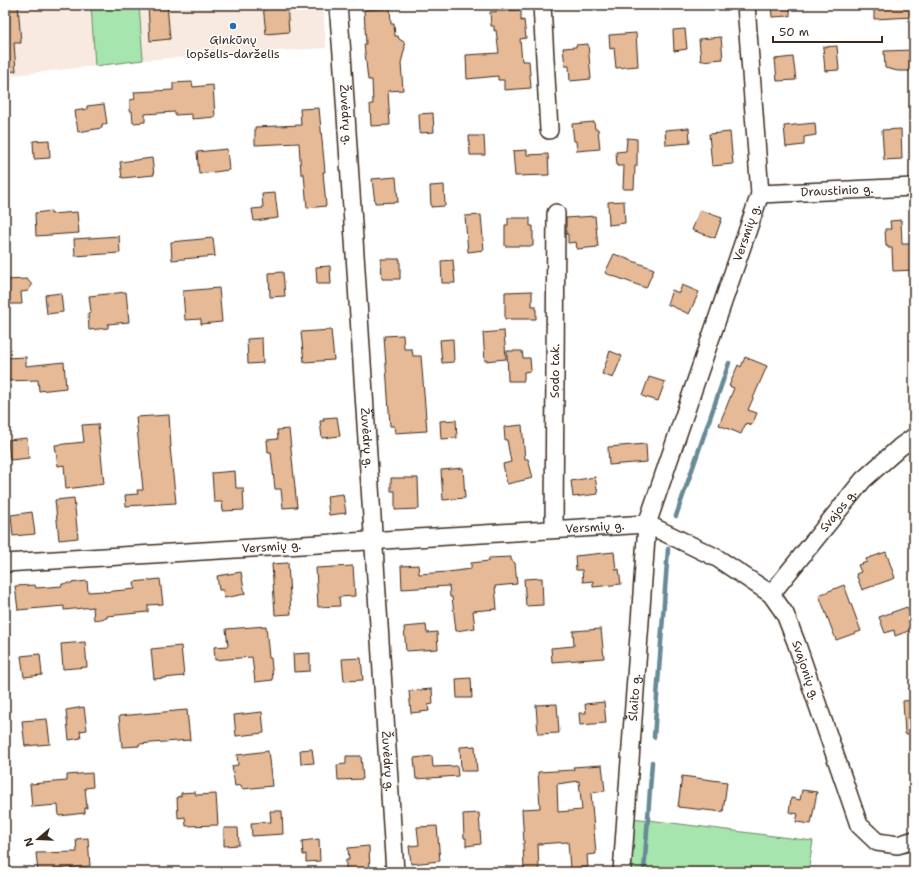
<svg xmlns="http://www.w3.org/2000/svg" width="919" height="877" font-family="'Shantell Sans',sans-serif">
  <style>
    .built { fill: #f8eae0 }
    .green { fill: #a6e5ad; stroke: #708866 }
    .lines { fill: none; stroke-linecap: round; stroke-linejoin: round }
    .stream { stroke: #678996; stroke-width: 4.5 }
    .building { fill: #e6ba96; stroke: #3b2a1e; fill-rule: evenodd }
    .minor-casing { stroke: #3b2a1e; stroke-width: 20 }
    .minor { stroke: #fff; stroke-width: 17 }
    .poi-dot { fill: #1f6fb2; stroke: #fff; stroke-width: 1.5 }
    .labels { text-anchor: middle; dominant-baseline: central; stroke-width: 3; stroke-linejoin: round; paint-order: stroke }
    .poi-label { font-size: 12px; fill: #3b2a1e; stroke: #fff }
    .street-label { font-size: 12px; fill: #3b2a1e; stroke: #fff }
  </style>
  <rect width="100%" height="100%" fill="#fff"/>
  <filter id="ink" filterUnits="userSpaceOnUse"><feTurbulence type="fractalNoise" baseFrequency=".025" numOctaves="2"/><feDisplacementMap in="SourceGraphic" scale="8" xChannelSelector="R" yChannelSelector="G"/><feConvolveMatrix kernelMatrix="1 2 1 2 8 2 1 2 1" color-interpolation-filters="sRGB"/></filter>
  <g filter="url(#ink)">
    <path class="built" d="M5,5H91L95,66L5,76Z
      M139,5H323L326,48L143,60Z"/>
    <path class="green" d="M91,5H139L143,60L95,66Z
      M633,818L813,841L808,872H629Z"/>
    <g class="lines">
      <path class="stream" d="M676,516L729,363
        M654,737L668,549
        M644,872L652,762"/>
    </g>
    <path class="building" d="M5,5H18L21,43H14L16,71L5,72Z
      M148,5H167L170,39L150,41Z
      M263,5H287L289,32L266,34Z
      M771,5H790V16L772,17Z
      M874,5H913V17L874,19Z
      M390,8L391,24H394L395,36H398L399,39L404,42L405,47L401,63L403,90L388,91L390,125L371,126L370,104H373L372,80H368L364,44H366L364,10Z
      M521,10V21L524,20L526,38L520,39L522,61H529L531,88L504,90V80H498V76L467,79L466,55L499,53L496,30L494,31V26H491L490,12Z
      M685,29L687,49L674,51L673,30Z
      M636,33L638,66L616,68L614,48L610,49L609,35Z
      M721,37L723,59L701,61L699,39Z
      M588,44L591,79L570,81L569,66H565L563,48L576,47V45Z
      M837,46L839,70L825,71L823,47Z
      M914,50V71H898L885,68L884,51Z
      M793,57L796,80L777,81L775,59Z
      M192,82L193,87L213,85L215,117L192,119V114L175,115V112L145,114V122L133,123L132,111H130V100L135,99L134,92L173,90V83Z
      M104,104L107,124H102V128L78,132L75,111L87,109V106Z
      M319,108L325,172H323L326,206L307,208L304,174H301L299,143L255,145V127L301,125L300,109Z
      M433,113L434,132L420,133L419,114Z
      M594,122L595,129H598L600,149L577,151L576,141H574L572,124Z
      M815,123L816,135L804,137V145L786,147L784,126Z
      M689,128L690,143L666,145L665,130Z
      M901,129L902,159L884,160L882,130Z
      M730,132L733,164L712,166L709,134Z
      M469,136H484L485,155H470Z
      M627,138L637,139V166H635L634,189H623L624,166H617L616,152L626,151Z
      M49,140L50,158L34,159L33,141Z
      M227,149L229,170L199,174L197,152Z
      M527,150V155L548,154L549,175L515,176L513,151Z
      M152,158L154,175L122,178L120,162Z
      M396,177L398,202L375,203L372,179Z
      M444,185L445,206L431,207L430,186Z
      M275,193L278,218L254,221L252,209L263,208L262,194Z
      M624,201L625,223L609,225L608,202Z
      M700,210L722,218L715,238L692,230Z
      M51,211V214L77,212L79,233L36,236L35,213Z
      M481,215L484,250L468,252L465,216Z
      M595,216L598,247L577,249L576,242L568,243V234H566V218Z
      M508,218H530V226H533V246H505V225H508Z
      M901,220L902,244H913L914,270L893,271L892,248H888V246H886L885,229H891L890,221Z
      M119,236L120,253L75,256L74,239Z
      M213,238L215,256L172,260L171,242Z
      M614,254L654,269L646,288L605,273Z
      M381,259H400V279H382Z
      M453,260L455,283H442L441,261Z
      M330,266L331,284H317L316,267Z
      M283,272L285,296L270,297L269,273Z
      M27,279L32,285L28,291L21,292L22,304H5V280Z
      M682,285L699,292L689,314L667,304L672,290L679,293Z
      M219,288L222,322L201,324V319L185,320L183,291Z
      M532,291V306H536V319H505V292Z
      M126,292L129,322L108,324V328L89,330L88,313L91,312L89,296Z
      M61,293L63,312L47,314L45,295Z
      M331,330L334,360L304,362L301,332Z
      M504,331L506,359L485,361L483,333Z
      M403,335L404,349H412L413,356H421L427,431L395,433L394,426H390L384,336Z
      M262,338L263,363L248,364L247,339Z
      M453,339L454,362L442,363L440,340Z
      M507,351H522L523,358H530L531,371L524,372V381H508Z
      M610,351L622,356L613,378L602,374Z
      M26,357V366L64,362L66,388L39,391L38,380L5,381V358Z
      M745,357L767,366L748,410L757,413L752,425L746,423L741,434L719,425L734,388L729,386L738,365L741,367Z
      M649,377L665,382L658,401L642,396Z
      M169,415L171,447H170L176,503L126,506L125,495L138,494L137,490H143L136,417Z
      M337,417L340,436L322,438L320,421H324L323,418Z
      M456,420L457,438L441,439L440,421Z
      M98,424L104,484L66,489L64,465L58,466L55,445L84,442L82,425Z
      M522,425L525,459H528L533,478L507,484L503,464L511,462L507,440H505L504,427Z
      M289,429L297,507L283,508L281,489H275L271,452H268L267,440L278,439L277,430Z
      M27,438L29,458L10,460L8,440Z
      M646,444L647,462L609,465L608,447Z
      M463,468L465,498L443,500L441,470Z
      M235,471L236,488H243L244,510L223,511L222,502H214L212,473Z
      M595,477L598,494L573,497L571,481Z
      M391,478H418L419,509L395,510V491H391Z
      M343,494L346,513L329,515L327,496Z
      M74,498L78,538L59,540L55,500Z
      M32,512L35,534L13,536L11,515Z
      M614,552L616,570L619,569L621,584L593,587V581L583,582L582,570H576L575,556Z
      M886,552L895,578L862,590L856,574L861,572L858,565L867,562L866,559Z
      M511,557V560L515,563L517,584L495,586L497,609L473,611L475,628L456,631L452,597H450L449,586L402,589L401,566L418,565L419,574L448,572L471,569V563L489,561V558Z
      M288,563L291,614L275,615L272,564Z
      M353,566L355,596L339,597L340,606L318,607L316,568Z
      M241,572L245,594L224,598L223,590H219L217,576Z
      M542,578L543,605L526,606L524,579Z
      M160,579L163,604L148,605V612L107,616V618L94,620L93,607L64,610V606L18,610L15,586L35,585L36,588L62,586V584L87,581L88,592L104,591V592L135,589L134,582Z
      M844,585L861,631L836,640L819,595Z
      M907,607L913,623L909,625L911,630L895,636L894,630L885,633L879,617Z
      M426,625L427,633L437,632L438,649L406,651L404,627Z
      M266,626L269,658H271L273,680L255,682L252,657L215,660L214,647L228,646L226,629Z
      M601,629L604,658L552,662L551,648L574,646L573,631Z
      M85,642L87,667L63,669L61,644Z
      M181,646L184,676L154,679L151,649Z
      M310,653V671L294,672L293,654Z
      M40,654L42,675L24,677L21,656Z
      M361,658L363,680L344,681L342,659Z
      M471,678L472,698H457L456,679Z
      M432,689L433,704L428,705L429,711L411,713L409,691Z
      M914,700V734H905L903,701Z
      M604,702L606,723L580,725L579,713H586L585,704Z
      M557,704L559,733L538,734L536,705Z
      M84,707L87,730L80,731L81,738L69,740L66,710Z
      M187,710L190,740L139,744V746L122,747L119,716Z
      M262,712L264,733L236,736L234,715Z
      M47,719L50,744L25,746L22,721Z
      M475,746L477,771H461L460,747Z
      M312,749L314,763L301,764L300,750Z
      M268,751L272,786L242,789L241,785L235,786L232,766L238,765L237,755Z
      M346,756H361L363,779L338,780L337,765L346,764Z
      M432,756L433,767L457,766L458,776L416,779L414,758Z
      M602,765L605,791L591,793L596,854L587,855L588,867L570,869L568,842L538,844L539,872H524L523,843H524L522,809L540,808L538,772L574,770L573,767ZM579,781L582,810L558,812L557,784Z
      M92,773L93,787L85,788L87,808H85V813L59,816L58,805L32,807L30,784L67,781V775Z
      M682,776L727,782L723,812L678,807Z
      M802,790L817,792L811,824L796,822L798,814L789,812L791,798L800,800Z
      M195,792L196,795L216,794L218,825L186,826L185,817L178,818L177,797L181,796V793Z
      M270,811H282L283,834L252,836L251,823L271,822Z
      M479,813L481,844L466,846V838H464L463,814Z
      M437,826L440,861L411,864L409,846L419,845L417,827Z
      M224,828H238L239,845L224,846Z
      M88,838L90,866L55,869L56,872H38L36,853L77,852L76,839Z
      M319,839L320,861L306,862V854L303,855L302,841Z
      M369,846L370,872H346V860H349L348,848Z"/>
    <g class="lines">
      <defs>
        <g id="minor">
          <path id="s1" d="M338,5L342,54L395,872"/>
          <path d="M542,5L549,130"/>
          <path id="s2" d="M760,194L914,187"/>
          <path id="s3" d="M554,529L556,213"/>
          <path id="s4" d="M5,563L647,524L760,194L746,5"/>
          <path id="s5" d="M771,594L863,480L900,447L914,437"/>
          <path id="s6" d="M622,872L647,524L717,558L771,594L785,614L796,642L859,825L877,842L898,845L914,840"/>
        </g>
      </defs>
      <use href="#minor" class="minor-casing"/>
      <use href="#minor" class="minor"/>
    </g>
  </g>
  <circle class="poi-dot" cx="233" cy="26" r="4"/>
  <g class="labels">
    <g class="poi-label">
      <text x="233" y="40">Ginkūnų<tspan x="233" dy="14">lopšelis-darželis</tspan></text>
    </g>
    <g class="street-label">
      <text stroke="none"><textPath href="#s1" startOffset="110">Žuvėdrų g.</textPath></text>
      <text stroke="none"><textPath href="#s2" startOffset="77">Draustinio g.</textPath></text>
      <text stroke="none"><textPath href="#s4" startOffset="951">Versmių g.</textPath></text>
      <text stroke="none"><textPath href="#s3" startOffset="158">Sodo tak.</textPath></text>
      <text stroke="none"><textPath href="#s1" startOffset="434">Žuvėdrų g.</textPath></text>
      <text stroke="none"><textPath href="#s5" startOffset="107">Svajos g.</textPath></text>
      <text stroke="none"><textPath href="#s4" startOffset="591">Versmių g.</textPath></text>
      <text stroke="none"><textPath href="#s4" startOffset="267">Versmių g.</textPath></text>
      <text stroke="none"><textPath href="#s6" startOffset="576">Svajonių g.</textPath></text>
      <text stroke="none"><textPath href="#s6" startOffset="175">Šlaito g.</textPath></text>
      <text stroke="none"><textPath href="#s1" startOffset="758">Žuvėdrų g.</textPath></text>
    </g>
  </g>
  <rect width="919" height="877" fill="none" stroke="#fff" stroke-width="20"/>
  <rect x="10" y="10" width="899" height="857" fill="none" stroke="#3b2a1e" stroke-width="1.5" filter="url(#ink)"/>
  <g transform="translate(38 839) rotate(251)" stroke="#ffffff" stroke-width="3" paint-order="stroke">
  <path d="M0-3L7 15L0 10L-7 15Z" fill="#3b2a1e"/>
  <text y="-6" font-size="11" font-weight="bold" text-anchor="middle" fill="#3b2a1e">N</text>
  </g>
  <path d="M773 36v6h109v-6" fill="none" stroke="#3b2a1e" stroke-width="2"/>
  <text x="779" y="36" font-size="12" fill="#3b2a1e" stroke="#ffffff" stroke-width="3" paint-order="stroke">50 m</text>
</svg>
